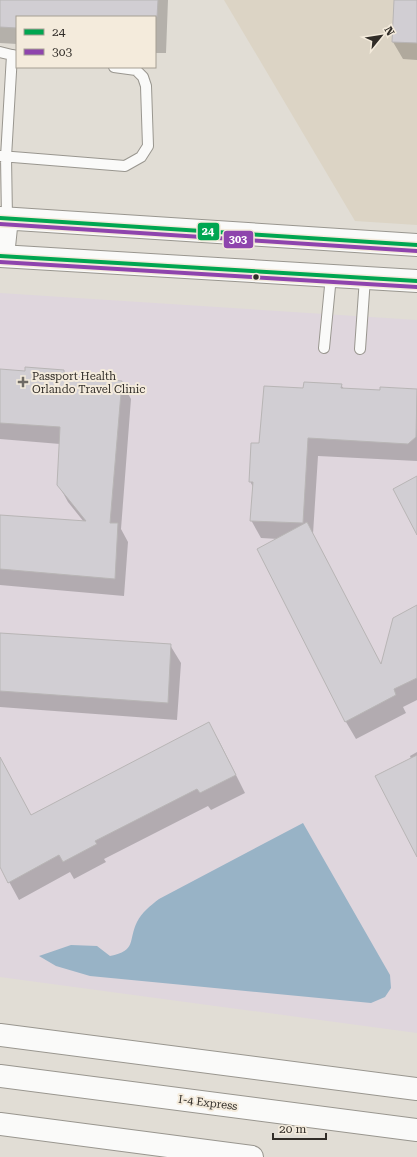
<svg xmlns="http://www.w3.org/2000/svg" width="417" height="1157" font-family="'Roboto Serif',serif">
  <style>
    .commercial { fill: #dfd6dd }
    .built { fill: #dcd4c5 }
    .water { fill: #98b3c6 }
    .shadow { fill: #0003 }
    .building { fill: #d1ced3; stroke: #b8b5b5 }
    .lines { fill: none; stroke-linecap: round; stroke-linejoin: round }
    .service-casing { stroke: #99968f; stroke-width: 12 }
    .tertiary-casing { stroke: #99968f; stroke-width: 24 }
    .motorway-casing { stroke: #99968f; stroke-width: 24 }
    .service { stroke: #fafaf9; stroke-width: 10 }
    .tertiary { stroke: #fafaf9; stroke-width: 22 }
    .motorway { stroke: #fafaf9; stroke-width: 22 }
    .bus-1-casing { stroke: #f4ebdc; stroke-width: 7 }
    .bus-2-casing { stroke: #f4ebdc; stroke-width: 7 }
    .bus-1 { stroke: #00a651; stroke-width: 4 }
    .bus-2 { stroke: #8e44ad; stroke-width: 4 }
    .bus-dot { fill: #312d28; stroke: #f4ebdc; stroke-width: 1.5 }
    .poi-dot { fill: #6f6b65; stroke: #f4ebdc; stroke-width: 1.5 }
    .labels { text-anchor: middle; dominant-baseline: central; stroke-width: 4; stroke-linejoin: round; paint-order: stroke }
    .poi-label { font-size: 11px; fill: #312d28; stroke: #f4ebdc; text-anchor: start }
    .street-label { font-size: 11px; fill: #312d28; stroke: #f4ebdc }
    .line-badge { stroke: #f4ebdc; stroke-width: 1.5 }
    .badge-label { font-size: 11px; text-anchor: middle; font-weight: bold; fill: #fff }
  </style>
  <rect width="100%" height="100%" fill="#e1ddd5"/>
  <path class="commercial" d="M0,293L417,320V1033L0,977Z"/>
  <path class="built" d="M224,0H417V225L355,221Z"/>
  <path class="water" d="M303,823L390,975L391,988L385,997L371,1003L90,976L56,966L39,956L71,945L97,946L110,956C137,951 128,940 137,922C142,912 150,906 159,899Z"/>
  <path class="shadow" d="M0,0H168L166,53H155V17H17V44L0,43Z
    M395,0H417V60L403,59L393,42Z
    M0,370L26,372L64,371L67,377L121,381L131,399L121,529L128,542L124,596L0,585V516L84,522L68,502L58,484L60,444L0,439Z
    M341,385L344,389L381,392V388L417,390V461L318,456L313,534L381,666L417,606V700L403,707L406,713L356,739L346,722L259,549L278,539L261,538L251,520L253,487L250,481L260,444L304,389Z
    M0,634L170,645L181,663L177,720L0,707Z
    M209,724L219,741L245,793L211,810L208,806L104,859L106,862L74,879L70,872L19,900L0,865V757L31,816Z
    M417,752V855L411,759L410,756Z"/>
  <path class="building" d="M0,0H158L157,17H17V28L0,27Z
    M394,0H417V43L392,42Z
    M25,367L64,370V376L122,381L110,523H118L115,579L0,569V515L86,521L57,485L60,427L0,423V369L25,371Z
    M304,382L342,384L341,388L380,390V387L417,389L416,437L408,444L308,438L303,523L250,521L253,482H249L251,443H259L264,386L303,388Z
    M417,476V535L393,489Z
    M307,522L381,664L393,618L417,605V678L394,689L396,695L345,722L257,549Z
    M0,633L171,644L168,703L0,691Z
    M209,722L236,775L200,793L197,789L95,841L97,844L63,862L59,855L8,883L0,867V757L31,815Z
    M417,755V857L375,776Z"/>
  <g class="lines">
    <defs>
      <path id="service" d="M0,52L12,55
        M0,156L125,166L141,157L148,146L146,86L143,77L136,70L114,67
        M7,218L6,157L12,55L17,56
        M324,348L331,276
        M360,349L365,278"/>
      <path id="tertiary" d="M0,218L417,245
        M0,256L417,281
        M3,256L7,218"/>
      <path id="motorway" d="M0,1035L417,1089
        M0,1076L417,1130
        M0,1124L252,1157"/>
    </defs>
    <use href="#service" class="service-casing"/>
    <use href="#tertiary" class="tertiary-casing"/>
    <use href="#motorway" class="motorway-casing"/>
    <use href="#service" class="service"/>
    <use href="#tertiary" class="tertiary"/>
    <use href="#motorway" class="motorway"/>
    <defs>
      <path id="bus-1" d="M0,218L417,245
        M0,256L417,281"/>
      <path id="bus-2" d="M0,224L417,251
        M0,262L417,287"/>
    </defs>
    <use href="#bus-1" class="bus-1-casing"/>
    <use href="#bus-2" class="bus-2-casing"/>
    <use href="#bus-1" class="bus-1"/>
    <use href="#bus-2" class="bus-2"/>
  </g>
  <circle class="bus-dot" cx="256" cy="277" r="3.5"/>
  <path class="poi-dot" d="M21 376h4v4h4v4h-4v4h-4v-4h-4v-4h4z"/>
  <g class="labels">
    <g class="poi-label">
      <text x="32" y="376">Passport Health<tspan x="32" dy="13">Orlando Travel Clinic</tspan></text>
    </g>
    <g class="street-label">
      <text transform="translate(208 1103) rotate(7)">I-4 Express</text>
    </g>
  </g>
  <g class="line-badge">
    <rect x="197" y="222" width="23" height="19" rx="4" fill="#00a651"/>
    <rect x="223" y="230" width="31" height="19" rx="4" fill="#8e44ad"/>
  </g>
  <g class="badge-label">
    <text x="208" y="235">24</text>
    <text x="238" y="243">303</text>
  </g>
  <rect x="16" y="16" width="140" height="52" fill="#f4ebdc" stroke="#a69f94"/>
  <rect x="24" y="29" width="20" height="6" fill="#00a651" stroke="#a69f94"/>
  <text x="52" y="36" font-size="12" fill="#312d28">24</text>
  <rect x="24" y="49" width="20" height="6" fill="#8e44ad" stroke="#a69f94"/>
  <text x="52" y="56" font-size="12" fill="#312d28">303</text>
  <g transform="translate(381 36) rotate(60)" stroke="#f4ebdc" stroke-width="3" paint-order="stroke">
  <path d="M0-3L7 15L0 10L-7 15Z" fill="#312d28"/>
  <text y="-6" font-size="11" font-weight="bold" text-anchor="middle" fill="#312d28">N</text>
  </g>
  <path d="M273 1133v6h53v-6" fill="none" stroke="#312d28" stroke-width="2"/>
  <text x="279" y="1133" font-size="12" fill="#312d28" stroke="#f4ebdc" stroke-width="3" paint-order="stroke">20 m</text>
</svg>
